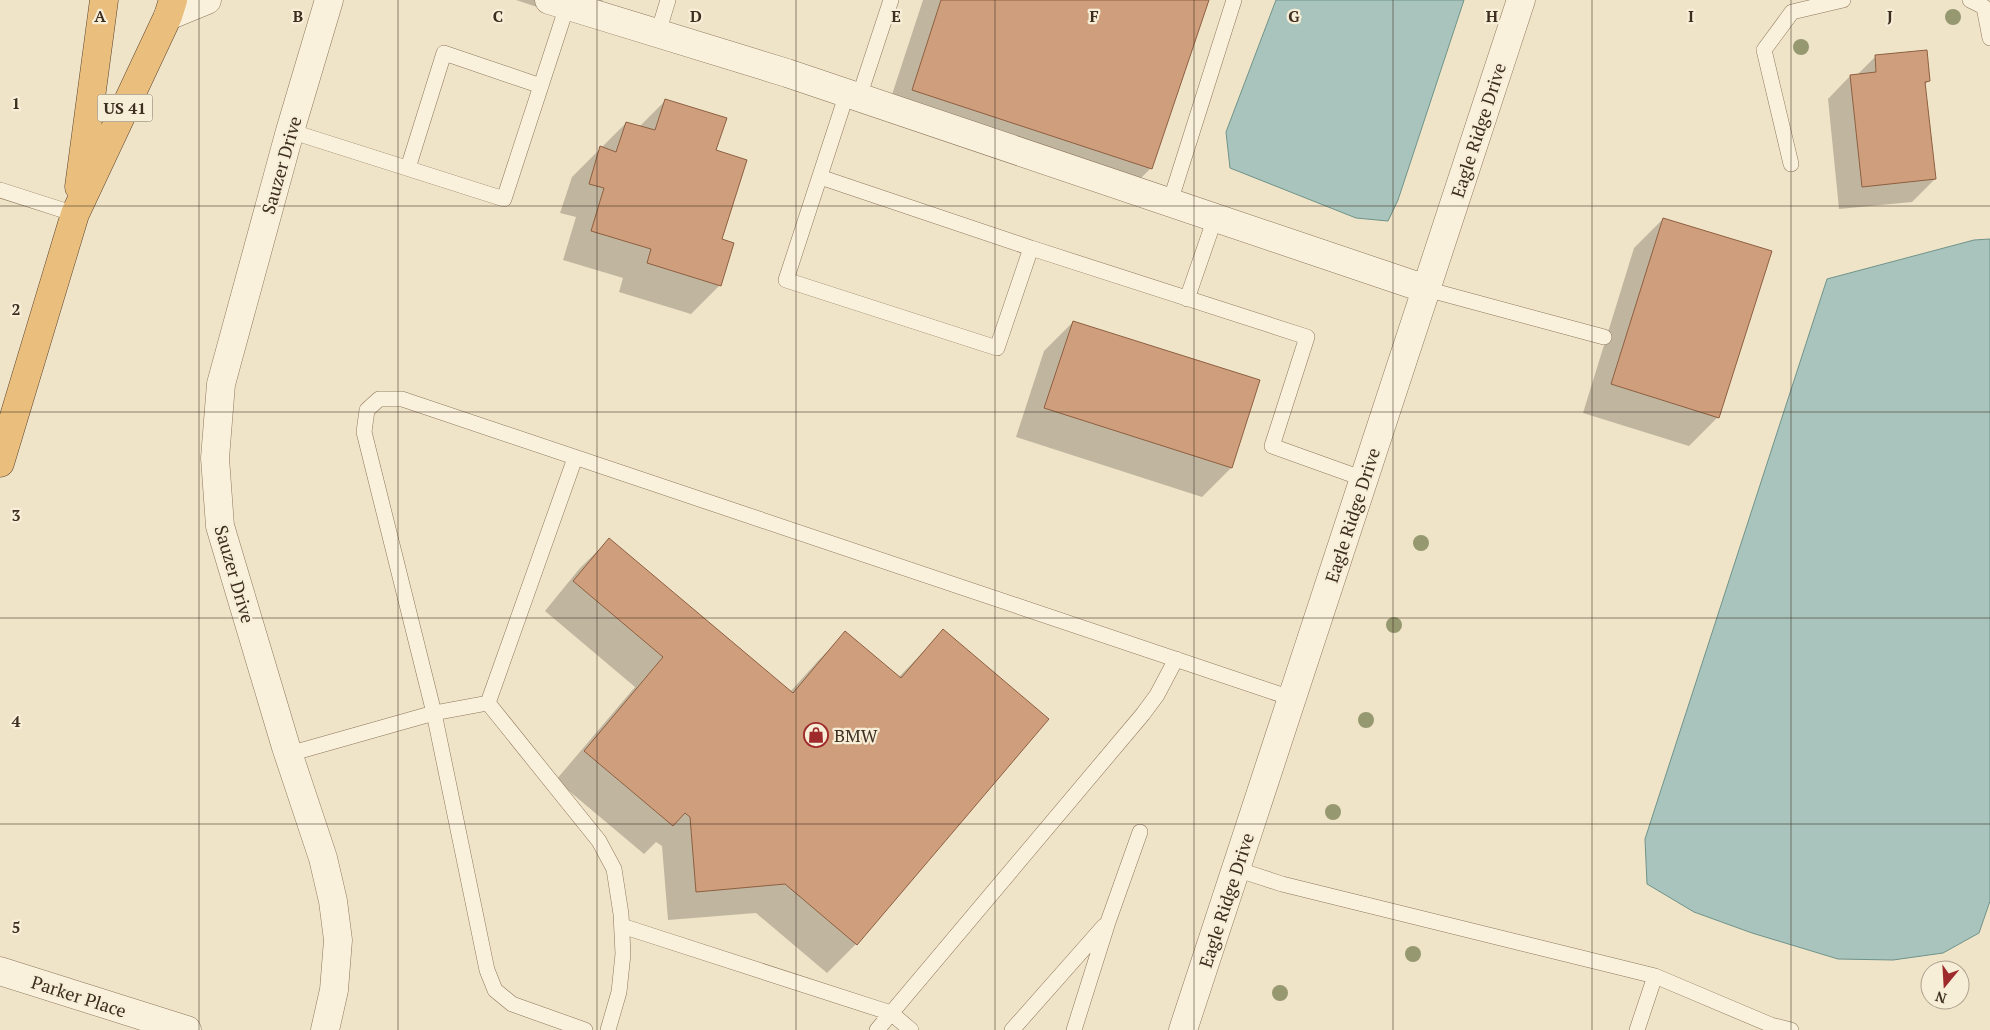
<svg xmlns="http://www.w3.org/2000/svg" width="1990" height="1030" font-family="'PT Serif',serif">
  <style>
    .water { fill: #a9c4bc; stroke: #6f938a }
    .shadow { fill: #0003 }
    .building { fill: #cf9f7d; stroke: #8d5f41 }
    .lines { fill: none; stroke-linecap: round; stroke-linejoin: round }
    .service-casing { stroke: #8d765c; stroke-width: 16 }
    .minor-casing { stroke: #8d765c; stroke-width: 29 }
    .trunk-casing { stroke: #5b4430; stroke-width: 29 }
    .service { stroke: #faf1dc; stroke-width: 15 }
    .minor { stroke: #faf1dc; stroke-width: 28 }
    .trunk { stroke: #eabe7c; stroke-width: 28 }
    .tree { fill: #96986f }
    .grid { fill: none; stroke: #3d2e20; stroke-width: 1; stroke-opacity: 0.55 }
    .labels { text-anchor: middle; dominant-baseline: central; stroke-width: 4.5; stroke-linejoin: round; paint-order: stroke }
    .shield { fill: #f7eed8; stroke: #756857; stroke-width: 1 }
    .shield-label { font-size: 16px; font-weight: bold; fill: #3d2e20 }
    .street-label { font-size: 18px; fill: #3d2e20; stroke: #f7eed8 }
    .poi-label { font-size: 18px; fill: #3d2e20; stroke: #f7eed8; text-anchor: start }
    .grid-label { font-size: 16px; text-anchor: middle; font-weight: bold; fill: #3d2e20; stroke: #f7eed8; stroke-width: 4.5; stroke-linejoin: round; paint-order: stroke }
  </style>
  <rect width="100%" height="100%" fill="#f0e4c8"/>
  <path class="water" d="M1276,0H1464L1398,200L1388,221L1356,218L1230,168L1226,132Z
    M1990,239V901L1979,933L1943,953L1893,960L1838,959L1752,933L1694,912L1647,884L1645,839L1827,279L1974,240Z"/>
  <path class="shadow" d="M516,0H603L582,22Z
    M923,0H1207L1151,168L1122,197L884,119Z
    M1875,57L1929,81L1924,85L1935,179L1912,202L1839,209L1828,99L1850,76H1856Z
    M665,101L715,151L721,240L720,285L691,314L619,292L623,278L563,260L576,217L560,213L572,177L626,123L639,127Z
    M1663,219L1718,417L1689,446L1583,413L1634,248Z
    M1073,322L1231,468L1202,497L1016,437L1044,351Z
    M609,540L790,692L817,662L845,633L898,678L943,631L856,944L827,973L756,913L668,920L662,846L656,842L644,854L556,780L635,687L545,611L580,568Z"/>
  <path class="building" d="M941,0H1209L1152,169L912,90Z
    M1927,50L1930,81L1925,82L1936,179L1862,187L1850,75L1876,72L1875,55Z
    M665,99L727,118L716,150L747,160L722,239L734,243L721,286L647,263L651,249L591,231L604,188L589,184L600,146L616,152L626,122L655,130Z
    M1663,218L1772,251L1719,418L1611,384Z
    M1073,321L1260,380L1232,468L1044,408Z
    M609,538L793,693L845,631L901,678L943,629L1049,719L857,945L785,884L696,892L690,817L685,813L673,826L584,751L663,657L573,581Z"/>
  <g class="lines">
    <defs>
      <path id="service" d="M1970,0L1984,7L1990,38
        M658,33L668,0
        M847,93L786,280L997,348L1031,248L1307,337L1272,446L1364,479
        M859,97L891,0
        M290,131L504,199L567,6
        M1791,164L1764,50L1792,12L1843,0
        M408,168L444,53L541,86
        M820,177L1031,248
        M0,190L75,214
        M1170,202L1234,0
        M1426,289L1604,337
        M1187,299L1215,218
        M575,458L488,703L599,841L614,869L621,914L623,954L619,992L608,1030
        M488,703L434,713L487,970L495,990L512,1004L585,1030
        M289,754L434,713L364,432L367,410L379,399H402L1291,698
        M1236,869L1282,884L1655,976L1637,1030
        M622,926L891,1013L911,1030
        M1655,976L1771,1025L1791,1030
        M877,1030L1143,714L1157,695L1176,659
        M1012,1030L1104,926
        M1074,1030L1108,922L1140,832"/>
      <path id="minor" d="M549,0L787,73L1426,289
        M168,16L207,0
        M0,971L187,1030
        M325,1030L334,990L338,940L333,901L323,858L286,747L220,526L215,458L221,384L290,131L329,0
        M1183,1030L1521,0"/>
      <path id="trunk" d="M79,187L104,0
        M0,463L75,214L168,16L173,0"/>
    </defs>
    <use href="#service" class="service-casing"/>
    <use href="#minor" class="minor-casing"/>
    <use href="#trunk" class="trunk-casing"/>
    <use href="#service" class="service"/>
    <use href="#minor" class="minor"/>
    <use href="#trunk" class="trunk"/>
  </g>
  <g class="tree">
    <circle cx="1953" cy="17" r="8"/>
    <circle cx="1801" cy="47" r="8"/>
    <circle cx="1421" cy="543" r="8"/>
    <circle cx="1394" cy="625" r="8"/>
    <circle cx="1366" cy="720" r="8"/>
    <circle cx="1333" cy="812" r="8"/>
    <circle cx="1413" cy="954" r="8"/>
    <circle cx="1280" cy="993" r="8"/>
  </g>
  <path class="grid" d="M199,0V1030M398,0V1030M597,0V1030M796,0V1030M995,0V1030M1194,0V1030M1393,0V1030M1592,0V1030M1791,0V1030M0,206H1990M0,412H1990M0,618H1990M0,824H1990"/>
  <defs>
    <symbol id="shop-ring" viewBox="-11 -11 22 22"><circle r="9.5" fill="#f7eed8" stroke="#9e2a2b" stroke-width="1.5"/><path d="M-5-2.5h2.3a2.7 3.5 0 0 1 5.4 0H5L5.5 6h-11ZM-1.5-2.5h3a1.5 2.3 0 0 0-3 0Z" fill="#9e2a2b"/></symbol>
  </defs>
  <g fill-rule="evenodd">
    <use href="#shop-ring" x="802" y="721" width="28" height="28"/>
  </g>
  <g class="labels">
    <rect class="shield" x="97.5" y="94.5" width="55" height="27" rx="4"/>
    <g class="shield-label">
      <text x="125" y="108">US 41</text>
    </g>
    <g class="street-label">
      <text transform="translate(1478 130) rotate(-72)">Eagle Ridge Drive</text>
      <text transform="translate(281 165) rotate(-74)">Sauzer Drive</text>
      <text transform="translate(1352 515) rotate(-72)">Eagle Ridge Drive</text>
      <text transform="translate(235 574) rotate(74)">Sauzer Drive</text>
      <text transform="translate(1226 900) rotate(-72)">Eagle Ridge Drive</text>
      <text transform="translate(79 996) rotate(18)">Parker Place</text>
    </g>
    <g class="poi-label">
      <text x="834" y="735">BMW</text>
    </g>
  </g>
  <g class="grid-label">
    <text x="100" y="22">A</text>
    <text x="298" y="22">B</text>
    <text x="498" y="22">C</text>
    <text x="696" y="22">D</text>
    <text x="896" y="22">E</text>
    <text x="1094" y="22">F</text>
    <text x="1294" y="22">G</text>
    <text x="1492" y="22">H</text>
    <text x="1691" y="22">I</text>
    <text x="1890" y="22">J</text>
    <text x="16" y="109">1</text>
    <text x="16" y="315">2</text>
    <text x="16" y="521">3</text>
    <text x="16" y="727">4</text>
    <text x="16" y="933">5</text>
  </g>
  <g transform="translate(1945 985) rotate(198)"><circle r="24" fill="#f7eed8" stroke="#ada18e"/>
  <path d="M0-4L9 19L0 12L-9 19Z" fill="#9e2a2b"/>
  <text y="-8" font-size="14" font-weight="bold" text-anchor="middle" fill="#3d2e20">N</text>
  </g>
</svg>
